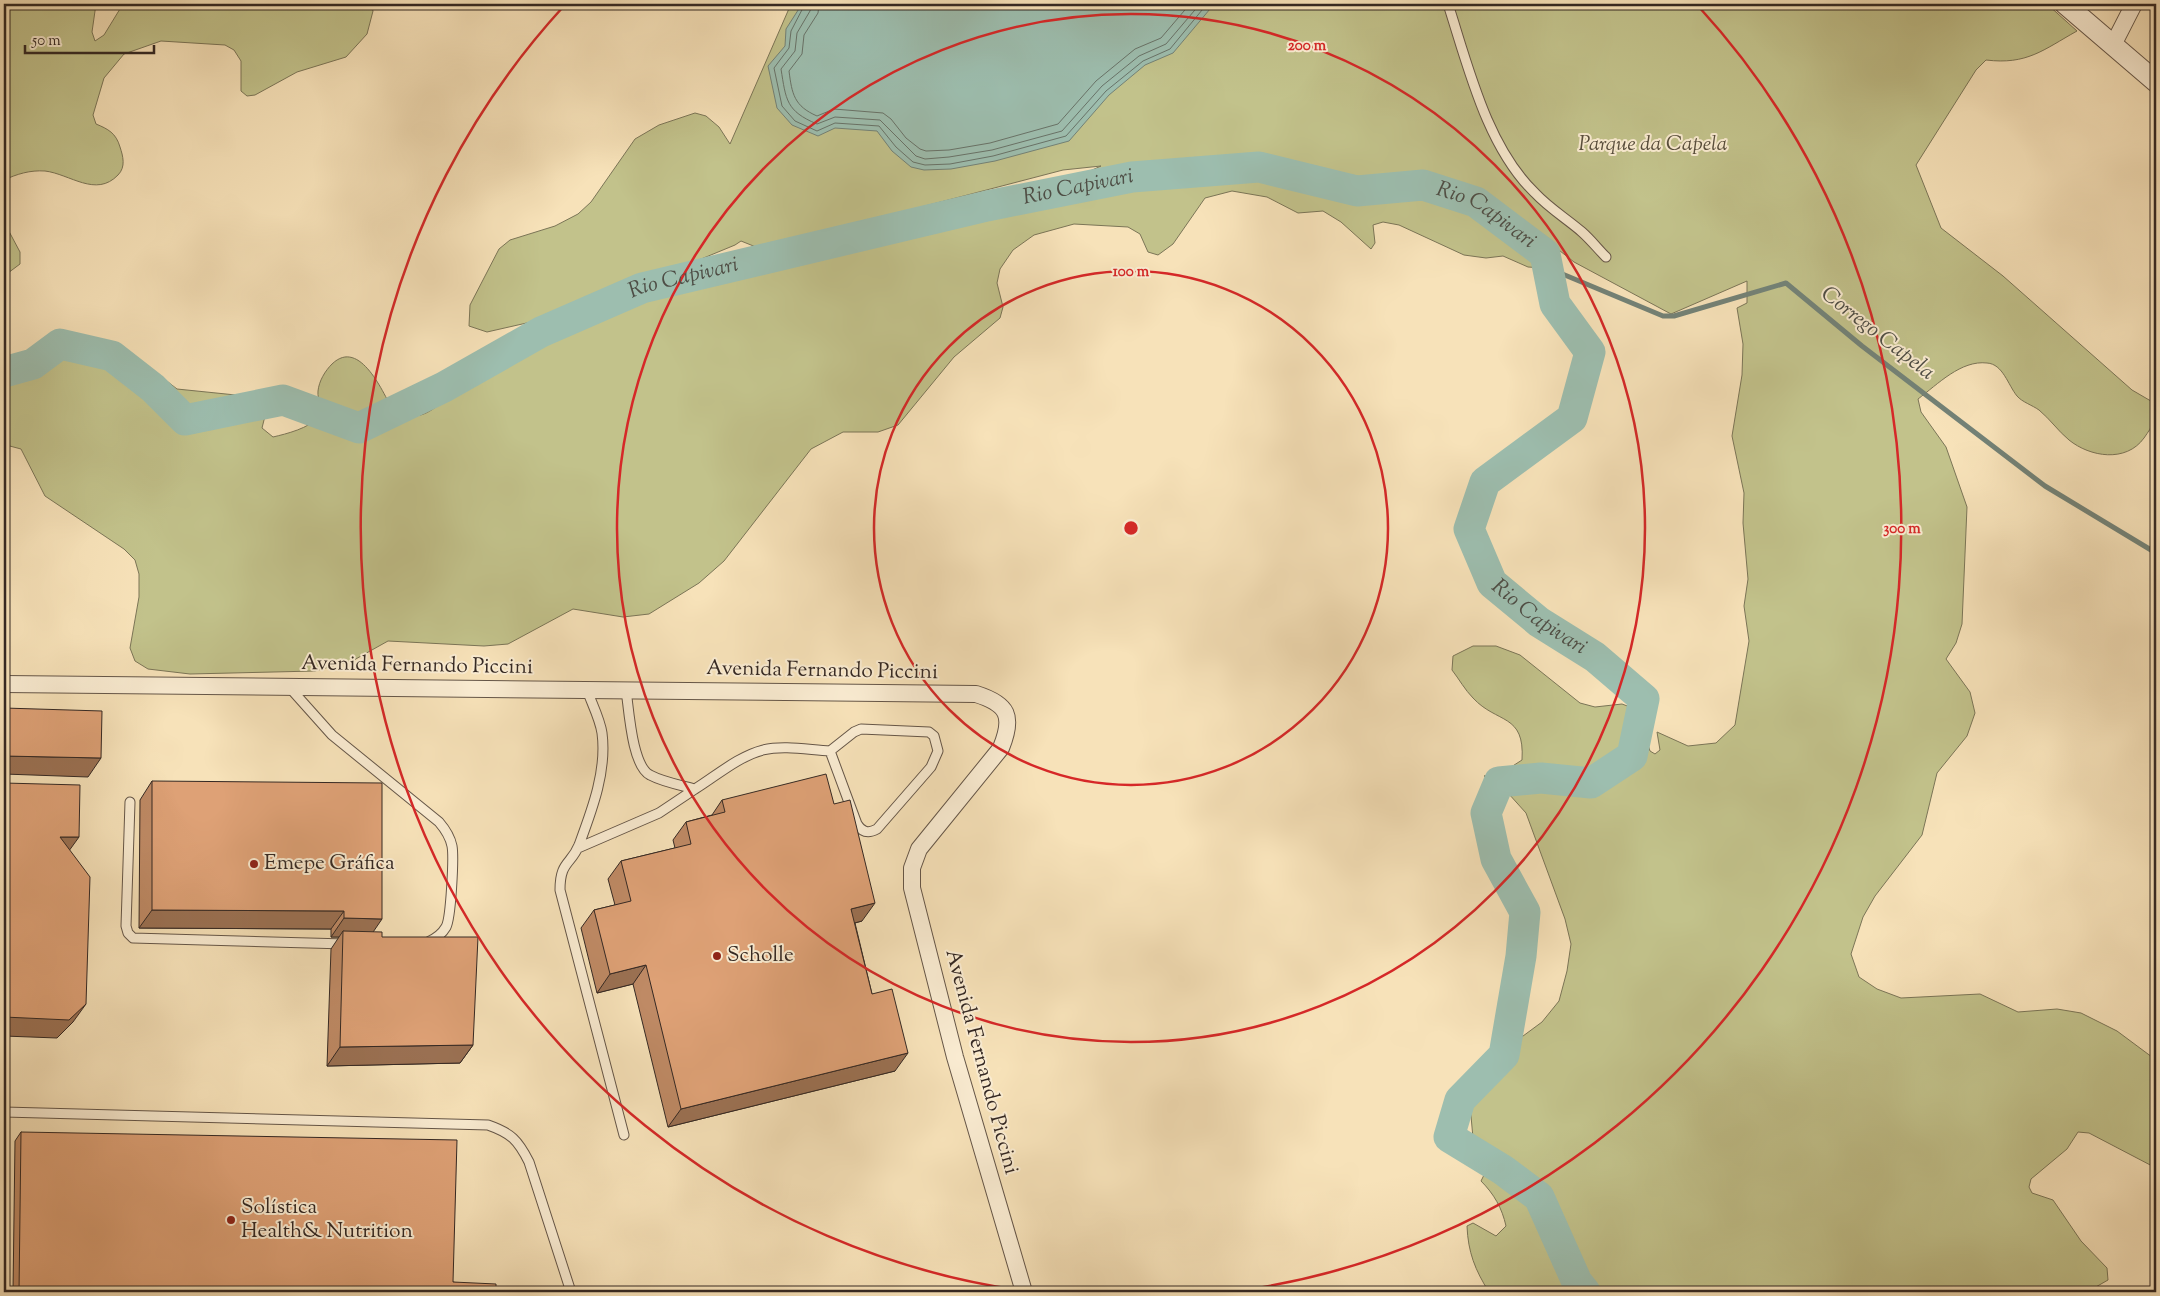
<svg xmlns="http://www.w3.org/2000/svg" width="2160" height="1296" font-family="'Sorts Mill Goudy',serif">
  <style>
    .green { fill: #c2c28b; stroke: #7b7557; fill-rule: evenodd }
    .water { fill: #9dbeaf; stroke: #738277 }
    .lines { fill: none; stroke-linecap: round; stroke-linejoin: round }
    .shore { stroke: #687369; stroke-width: 1 }
    .stream { stroke: #738277; stroke-width: 5 }
    .river { stroke: #9dbeaf; stroke-width: 31 }
    .service-casing { stroke: #655648; stroke-width: 11 }
    .minor-casing { stroke: #655648; stroke-width: 18 }
    .tertiary-casing { stroke: #655648; stroke-width: 22 }
    .service { stroke: #faecd2; stroke-width: 9 }
    .minor { stroke: #faecd2; stroke-width: 16 }
    .tertiary { stroke: #faecd2; stroke-width: 20 }
    .wall { fill: #bf8a65; stroke: #342823 }
    .shaded-wall { fill: #9b7153; stroke: #342823 }
    .building { fill: #dea176; stroke: #342823 }
    .ring { fill: none; stroke: #d62828; stroke-width: 2.5 }
    .poi-dot { fill: #8f2418; stroke: #faecd2; stroke-width: 2 }
    .labels { text-anchor: middle; dominant-baseline: central; stroke-width: 4; stroke-linejoin: round; paint-order: stroke }
    .park-label { font-size: 21px; font-style: italic; fill: #584e3d; stroke: #faecd2 }
    .street-label { font-size: 21px; fill: #342823; stroke: #faecd2 }
    .poi-label { font-size: 21px; fill: #342823; stroke: #faecd2; text-anchor: start }
    .water-label { font-size: 22px; font-style: italic; fill: #4e4e46; stroke: #faecd2 }
    .centre { fill: #d62828; stroke: #faecd2; stroke-width: 2.5 }
    .ring-label { font-size: 15px; text-anchor: middle; font-weight: bold; fill: #d62828; stroke: #faecd2; stroke-width: 4; stroke-linejoin: round; paint-order: stroke }
  </style>
  <rect width="100%" height="100%" fill="#f7e2b9"/>
  <filter id="stains"><feTurbulence type="fractalNoise" baseFrequency=".004" numOctaves="4"/><feColorMatrix values="0 0 0 0 .2 0 0 0 0 .09 0 0 0 0 .02 0 0 0 .5 -.17"/></filter>
  <radialGradient id="worn" r=".72"><stop offset=".6" stop-color="#630" stop-opacity="0"/><stop offset="1" stop-color="#630" stop-opacity=".3"/></radialGradient>
  <path class="green" d="M4,4H96L92,32L95,41L104,35L123,4H371L373,11L367,34L346,57L297,72L255,95L247,96L241,91V61L234,50L225,45L161,41L124,54L104,78L93,115L96,124C108,129 116,133 120,147C123,156 126,167 118,175C96,198 70,174 45,171C30,170 17,174 4,180Z
    M791,4H2047L2077,31C2043,50 2027,65 1986,60L1976,70L1916,165L1941,228L2003,276L2132,390L2156,404C2156,421 2153,425 2144,438C2126,463 2090,457 2069,440C2058,431 2050,419 2039,410C2032,405 2022,402 2017,396C2008,385 2003,364 1987,363C1961,360 1938,384 1918,399L1921,412L1946,447L1967,507L1962,624L1956,643L1946,659L1970,692L1975,713L1967,736L1937,773L1922,835L1875,896L1863,917L1851,954L1859,977L1877,989L1901,998L1980,994L2018,1012L2057,1009L2081,1013L2117,1031L2156,1060V1168L2089,1133L2078,1132L2067,1149L2031,1179L2029,1187L2032,1193L2053,1200L2081,1241L2107,1268L2108,1280L2087,1292H1489C1475,1270 1468,1252 1467,1226L1473,1223L1496,1236L1506,1226C1502,1208 1494,1194 1481,1181L1484,1175L1474,1149L1469,1094L1473,1066L1493,1049L1519,1039L1542,1022L1559,1001L1567,971L1571,944L1565,919L1526,813L1508,793L1484,776L1508,769L1522,760C1525,713 1497,724 1473,698C1465,690 1459,679 1452,670L1453,656L1473,646H1496L1520,655L1580,703L1595,707L1622,704L1630,707L1640,719L1650,751L1655,754L1660,750L1657,732L1688,746L1716,743L1735,725L1749,641L1744,606L1748,579L1743,523L1744,493L1732,436L1742,375L1743,344L1737,308L1747,303V281L1671,314L1574,262L1550,243L1560,269L1528,267L1503,256L1486,258L1464,255L1399,225L1383,222L1373,225L1375,243L1371,249L1341,222L1323,211L1298,213L1267,197L1232,191L1205,198L1173,244L1158,255L1148,252L1140,234L1128,227L1074,224L1034,235L1013,250L1000,269L997,283L1003,307L1000,318L954,357L898,425L878,432H843L811,449L724,561L699,583L649,614L623,617L573,609L508,644L484,646L388,641L354,660L315,671L190,674L148,669L135,661L130,648L139,597V574L135,560L124,549L45,496L21,449L6,445L4,449V373L61,343L79,339L104,341L136,357L177,389L265,398L268,404L262,428L273,437C286,434 310,428 318,417C324,409 317,400 318,391C319,381 325,371 332,364C360,337 384,394 394,413C437,429 451,383 479,362C499,347 524,337 546,325L531,322L487,332L469,326L470,305L499,249L510,240L555,226L578,214L591,202L635,139L659,125L695,113L706,116L719,127L730,144ZM1101,166L1046,191L954,211L870,240L794,254L677,269L735,245L741,241L761,249L1063,170Z
    M4,222L20,252V264L4,276Z"/>
  <path class="water" d="M802,4H1212L1210,9L1173,53L1145,65L1109,95L1069,141L995,161L951,169L924,170L911,167L892,151L877,131L835,128L818,136L792,125L777,108L768,66L785,46L786,29Z"/>
  <g class="lines">
    <path class="shore" d="M805,4L791,31L789,48L774,68L782,106L795,121L817,131L835,123L879,126L896,147L913,162L925,165L950,164L993,156L1066,136L1106,91L1143,61L1170,49L1207,4
      M812,4L810,11L797,33L795,51L781,69C786,100 786,111 817,124L835,117L880,120L916,156L925,159L949,157L992,150L1062,131L1102,86L1139,56L1166,44L1200,4
      M819,4L818,13L804,35L802,54L789,71C792,94 794,106 817,116L834,109L883,113L891,119L906,138L920,149L926,151L949,150L990,143L1058,124L1096,81L1135,49L1161,38L1190,4"/>
    <path class="stream" d="M1548,268L1663,316H1674L1786,283L1862,346L2045,486L2156,553"/>
    <path class="river" id="s1" d="M4,372L33,364L60,344L112,356L153,388L185,420L283,400L359,428L444,387L541,332L642,288L987,206L1132,177L1259,167L1357,191L1423,185L1476,202L1545,254L1555,304L1590,352L1572,418L1485,482L1469,529L1492,583L1539,622L1595,657L1644,699L1632,756L1591,783L1541,778L1499,782L1486,813L1496,859L1525,912L1521,956L1504,1055L1460,1100L1449,1137L1503,1170L1539,1197L1577,1282L1585,1292"/>
    <defs>
      <path id="service" d="M1448,4C1468,66 1487,147 1535,193C1549,208 1567,219 1582,232C1591,240 1598,249 1606,257
        M290,688L332,735L439,822C445,829 450,836 452,846C454,857 451,918 446,927C442,934 435,939 428,942
        M587,690C592,704 600,719 602,733C607,771 592,810 579,845C571,865 560,861 560,890L624,1135
        M626,690C629,710 632,766 650,775C663,782 680,785 695,789C716,776 739,756 763,750C784,745 809,750 830,751L854,732L861,729L929,732L934,736L938,751L931,767L877,829C868,834 862,832 857,824L830,751
        M130,802L126,926L128,933L133,938L346,944
        M578,848L659,813L695,789
        M4,1112L488,1125C511,1133 518,1140 529,1162L571,1292"/>
      <path id="minor" d="M2113,45L2134,4
        M4,684L976,694C1008,704 1014,716 1001,748L919,849L912,868V888L955,1057L1024,1292"/>
      <path id="tertiary" d="M2065,4L2156,82"/>
    </defs>
    <use href="#service" class="service-casing"/>
    <use href="#minor" class="minor-casing"/>
    <use href="#tertiary" class="tertiary-casing"/>
    <use href="#service" class="service"/>
    <use href="#minor" class="minor"/>
    <use href="#tertiary" class="tertiary"/>
  </g>
  <path class="wall" d="M152,781L373,932L382,937L473,1045L460,1063L327,1066L331,949L339,937H331V929L139,928L140,800Z
    M722,800L862,921L855,923L872,994L895,1071L668,1127L633,984L597,993L581,928L594,910L615,905L608,879L621,861L675,848L673,840L686,822L712,815Z
    M21,1132L453,1282L496,1292H13L15,1141Z"/>
  <path class="shaded-wall" d="M4,756L101,758L88,777L4,774Z
    M60,837H79L66,855Z
    M875,903L862,921L839,927L851,909Z
    M152,910L344,911L331,929L139,928Z
    M344,918L382,919L369,938L343,931L339,937H331Z
    M646,965L633,984L597,993L610,974Z
    M86,1004L73,1022L57,1038L4,1036V1017Z
    M473,1045L460,1063L327,1066L340,1047Z
    M908,1053L895,1071L668,1127L681,1109Z"/>
  <path class="building" d="M4,708L102,711L101,758L4,756Z
    M826,774L834,804L850,800L875,903L851,909L872,994L892,989L908,1053L681,1109L646,965L610,974L594,910L631,901L621,861L691,844L686,822L725,812L722,800Z
    M152,781L382,783V919L344,918V911L152,910Z
    M4,783L80,785L79,837H60L90,877L86,1004L69,1020L4,1017Z
    M343,931L382,932V937H478L473,1045L340,1047Z
    M21,1132L457,1140L453,1282L496,1284V1292H19Z"/>
  <g class="ring">
    <circle cx="1131" cy="528" r="257"/>
    <circle cx="1131" cy="528" r="514"/>
    <path d="M1024 1291A771 771 0 0 1 563 7M1699 7A771 771 0 0 1 1238 1291"/>
  </g>
  <g class="poi-dot">
    <circle cx="254" cy="864" r="5"/>
    <circle cx="717" cy="956" r="5"/>
    <circle cx="231" cy="1220" r="5"/>
  </g>
  <g class="labels">
    <g class="park-label">
      <text x="1653" y="145">Parque da Capela</text>
    </g>
    <g class="street-label">
      <text transform="translate(417 666) rotate(1)">Avenida Fernando Piccini</text>
      <text transform="translate(822 671) rotate(1)">Avenida Fernando Piccini</text>
      <text transform="translate(981 1062) rotate(75)">Avenida Fernando Piccini</text>
    </g>
    <g class="poi-label">
      <text x="264" y="864">Emepe Gráfica</text>
      <text x="727" y="956">Scholle</text>
      <text x="241" y="1208">Solística<tspan x="241" dy="24">Health&amp; Nutrition</tspan></text>
    </g>
    <g class="water-label">
      <text stroke="none"><textPath href="#s1" startOffset="1159">Rio Capivari</textPath></text>
      <text stroke="none"><textPath href="#s1" startOffset="1579">Rio Capivari</textPath></text>
      <text stroke="none"><textPath href="#s1" startOffset="754">Rio Capivari</textPath></text>
      <text transform="translate(1877 334) rotate(38)">Corrego Capela</text>
      <text stroke="none"><textPath href="#s1" startOffset="2104">Rio Capivari</textPath></text>
    </g>
  </g>
  <circle cx="1131" cy="528" r="8" class="centre"/>
  <g class="ring-label">
    <text x="1307" y="50">200 m</text>
    <text x="1131" y="276">100 m</text>
    <text x="1902" y="533">300 m</text>
  </g>
  <rect width="2160" height="1296" fill="none" stroke="#f7e2b9" stroke-width="20"/>
  <rect x="5" y="5" width="2150" height="1286" fill="none" stroke="#342823" stroke-width="2.5"/>
  <rect x="10" y="10" width="2140" height="1276" fill="none" stroke="#342823"/>
  <path d="M25 45v8h129v-8" fill="none" stroke="#342823" stroke-width="2.5"/>
  <text x="32" y="45" font-size="15" fill="#342823" stroke="#faecd2" stroke-width="4" paint-order="stroke">50 m</text>
  <rect width="100%" height="100%" filter="url(#stains)"/>
  <rect width="100%" height="100%" fill="url(#worn)"/>
</svg>
